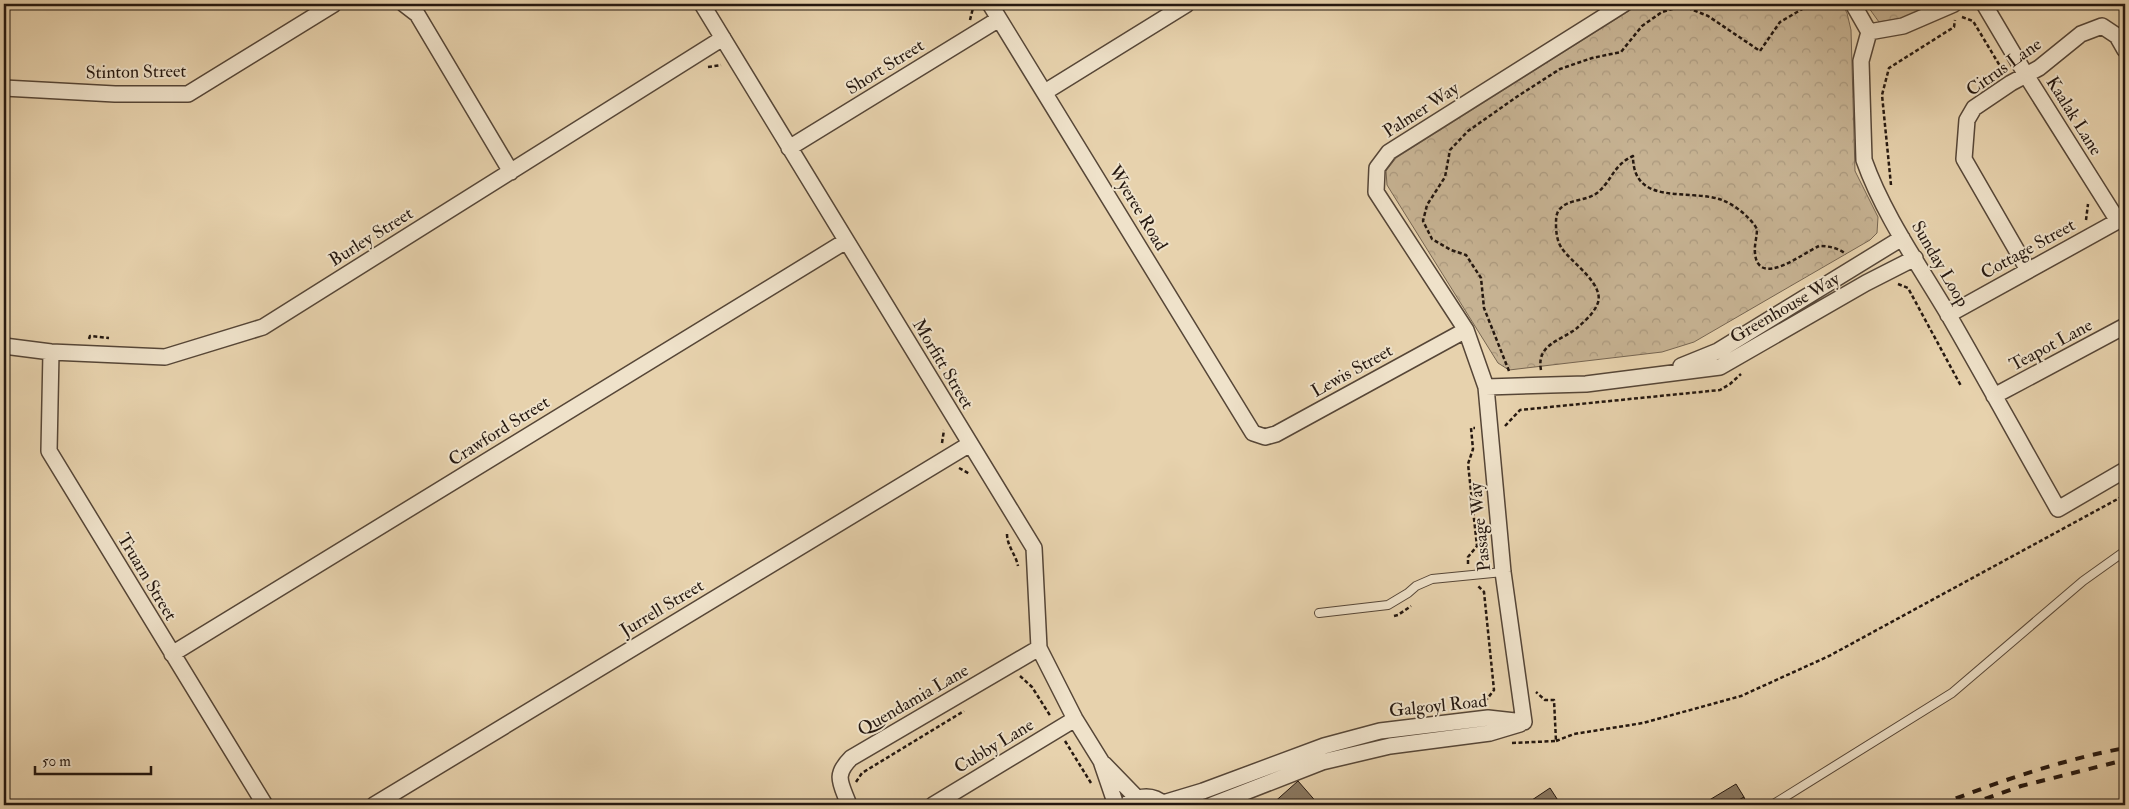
<svg xmlns="http://www.w3.org/2000/svg" width="2129" height="809" font-family="'IM FELL Double Pica',serif">
  <style>
    .park { fill: url(#park-crowns); stroke: #766551 }
    .lines { fill: none; stroke-linecap: round; stroke-linejoin: round }
    .lane-casing { stroke: #564637; stroke-width: 10 }
    .street-casing { stroke: #564637; stroke-width: 18 }
    .path { stroke: #251810; stroke-width: 2.5; stroke-dasharray: 4 2.5; stroke-linecap: butt }
    .lane { stroke: #efe2ca; stroke-width: 8 }
    .street { stroke: #efe2ca; stroke-width: 15 }
    .rail { stroke: #251810; stroke-width: 4; stroke-dasharray: 9 9; stroke-linecap: butt }
    .wall { fill: #776854; stroke: #251810 }
    .building { fill: #8a7962; stroke: #251810 }
    .labels { text-anchor: middle; dominant-baseline: central; stroke-width: 4; stroke-linejoin: round; paint-order: stroke }
    .street-label { font-size: 18px; fill: #251810; stroke: #efe2ca }
  </style>
  <defs>
    <pattern id="park-crowns" width="20" height="18" patternUnits="userSpaceOnUse" patternTransform="scale(1.25)"><rect width="20" height="18" fill="#c6b292"/><path d="M2 6a3 3 0 1 1 6 0M12 15a3 3 0 1 1 6 0" fill="none" stroke="#aa987d"/></pattern>
  </defs>
  <rect width="100%" height="100%" fill="#e7d2ad"/>
  <filter id="stains"><feTurbulence type="fractalNoise" baseFrequency=".004" numOctaves="4"/><feColorMatrix values="0 0 0 0 .2 0 0 0 0 .09 0 0 0 0 .02 0 0 0 .5 -.17"/></filter>
  <radialGradient id="worn" r=".72"><stop offset=".6" stop-color="#630" stop-opacity="0"/><stop offset="1" stop-color="#630" stop-opacity=".3"/></radialGradient>
  <path class="park" d="M1640,4H1842L1847,13L1851,30L1855,171L1878,217L1877,233L1870,240L1694,342L1662,352L1509,370L1498,363L1387,185L1386,171L1396,158Z
    M1866,4H1932L1908,17L1879,22Z"/>
  <g class="lines">
    <defs>
      <path id="lane" d="M1319,613L1388,605L1408,593L1416,586L1432,579L1503,572
        M1772,805L1952,693L2083,581L2125,551"/>
      <path id="street" d="M404,4L417,14L511,172
        M702,4L1034,548L1039,648L1075,719L1101,761L1116,805
        M990,4L1253,433L1265,437L1276,434L1466,330
        M1853,4L1869,32
        M1984,4L2026,75L2118,221
        M1869,32L1861,61L1864,160C1883,214 1919,265 1948,314C1985,378 2021,444 2058,509L2125,470
        M1869,32L1903,26L1954,4
        M4,88L115,94H188L334,4
        M1045,92L1187,4
        M789,148L999,19
        M2028,270L1964,159L1967,120L1974,108L2011,83L2039,68L2081,34L2102,26L2117,36L2125,50
        M1948,315L2125,217
        M4,346L51,352L165,357L263,327L723,38
        M51,352L49,451L265,805
        M1681,366L1718,351L1902,238
        M1486,387L1586,384L1720,367L1866,283L1915,258
        M1994,396L2125,326
        M172,654L846,241
        M1524,722L1503,572L1486,387L1466,330L1376,192L1377,168L1389,152L1624,4
        M1104,764L1137,798
        M1129,802C1142,795 1154,795 1165,805
        M1163,803L1203,791L1324,746L1380,731L1488,718L1524,722
        M374,805L970,444
        M849,805C841,783 833,776 851,758L1039,648
        M933,805L1075,719
        M1212,805L1322,762L1390,746L1490,733L1520,724"/>
    </defs>
    <use href="#lane" class="lane-casing"/>
    <use href="#street" class="street-casing"/>
    <path class="path" d="M1962,17L1973,21L2003,71
      M970,20L973,8L971,4
      M708,67L721,65
      M1891,185L1882,95L1889,68L1954,27L1955,20
      M2086,220L2088,204
      M1898,284L1908,288L1961,386
      M1949,286L1959,293
      M89,339L90,336L109,338
      M1541,370C1536,344 1561,341 1577,328C1584,322 1593,314 1597,305C1607,285 1570,262 1561,247C1557,241 1556,231 1556,225C1556,219 1556,214 1559,210C1567,199 1587,201 1597,193C1613,180 1612,166 1633,156C1633,207 1688,188 1722,200C1735,205 1750,217 1757,229C1757,237 1754,246 1755,253C1758,289 1803,253 1819,246C1829,246 1838,248 1846,254
      M1509,371L1484,308L1481,278L1466,255L1451,250L1432,239L1423,221L1427,205L1445,177L1450,150L1468,131L1518,96L1560,69L1592,58L1621,52L1642,26L1662,12L1683,6L1708,16L1760,51L1780,22L1811,4
      M1505,426L1520,410L1720,390L1730,384L1741,374
      M942,443L944,430
      M959,468L970,474
      M1007,534C1007,546 1016,555 1018,566
      M1468,564V557L1477,546L1468,464L1473,449L1471,428H1475
      M1394,616L1398,615L1411,606
      M1020,676L1032,687L1051,717
      M1475,705V701L1487,699L1494,690L1484,592L1478,586
      M1065,741L1091,783
      M1556,741L1574,734L1643,723L1741,696L1829,656L2125,495
      M1512,743L1556,741L1554,700H1545L1536,692
      M856,782L862,773L964,711
      M4,797L9,805"/>
    <use href="#lane" class="lane"/>
    <use href="#street" class="street"/>
    <path class="rail" d="M1939,805C2000,781 2061,760 2125,748
      M1968,805L2021,786L2125,760"/>
  </g>
  <path class="wall" d="M1744,797L1747,805H1701Z"/>
  <path class="building" d="M1298,781L1319,805H1271Z
    M1736,784L1744,797L1730,805H1701Z
    M1550,788L1561,805H1526V804Z"/>
  <g class="labels">
    <g class="street-label">
      <text transform="translate(885 67) rotate(-32)">Short Street</text>
      <text transform="translate(2004 67) rotate(-35)">Citrus Lane</text>
      <text transform="translate(136 72) rotate(-1)">Stinton Street</text>
      <text transform="translate(1421 110) rotate(-33)">Palmer Way</text>
      <text transform="translate(2074 116) rotate(58)">Kaalak Lane</text>
      <text transform="translate(1138 208) rotate(59)">Wyeree Road</text>
      <text transform="translate(371 237) rotate(-32)">Burley Street</text>
      <text transform="translate(2028 249) rotate(-29)">Cottage Street</text>
      <text transform="translate(1940 264) rotate(60)">Sunday Loop</text>
      <text transform="translate(1785 308) rotate(-30)">Greenhouse Way</text>
      <text transform="translate(2051 345) rotate(-28)">Teapot Lane</text>
      <text transform="translate(943 364) rotate(59)">Morfitt Street</text>
      <text transform="translate(1352 371) rotate(-29)">Lewis Street</text>
      <text transform="translate(499 431) rotate(-32)">Crawford Street</text>
      <text transform="translate(1480 527) rotate(-96)">Passage Way</text>
      <text transform="translate(147 577) rotate(59)">Truarn Street</text>
      <text transform="translate(662 608) rotate(-31)">Jurrell Street</text>
      <text transform="translate(913 700) rotate(-30)">Quendamia Lane</text>
      <text transform="translate(1438 706) rotate(-6)">Galgoyl Road</text>
      <text transform="translate(994 746) rotate(-31)">Cubby Lane</text>
    </g>
  </g>
  <rect width="2129" height="809" fill="none" stroke="#e7d2ad" stroke-width="20"/>
  <rect x="5" y="5" width="2119" height="799" fill="none" stroke="#251810" stroke-width="2.5"/>
  <rect x="10" y="10" width="2109" height="789" fill="none" stroke="#251810"/>
  <path d="M35 766v8h116v-8" fill="none" stroke="#251810" stroke-width="2.5"/>
  <text x="42" y="766" font-size="15" fill="#251810" stroke="#efe2ca" stroke-width="4" paint-order="stroke">50 m</text>
  <rect width="100%" height="100%" filter="url(#stains)"/>
  <rect width="100%" height="100%" fill="url(#worn)"/>
</svg>
